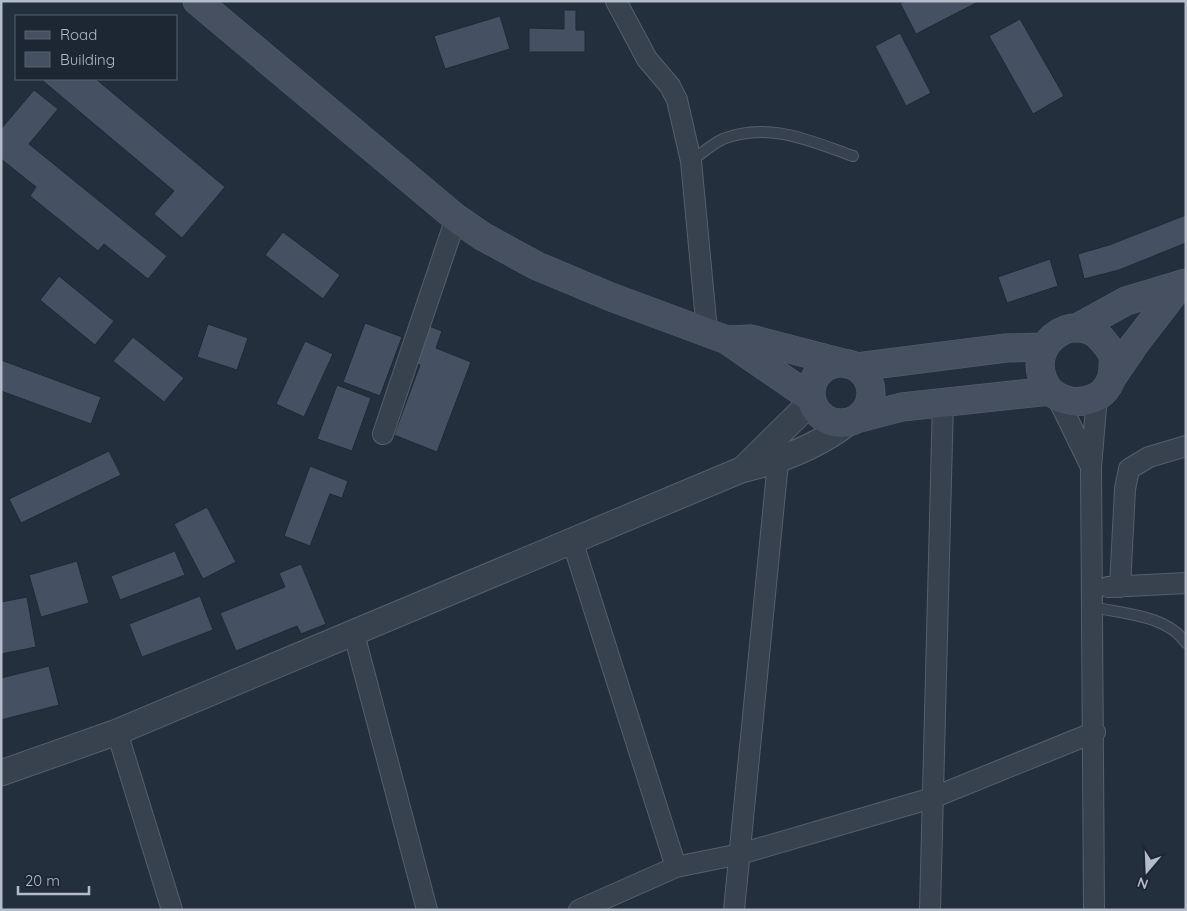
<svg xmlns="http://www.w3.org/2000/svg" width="1187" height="911" font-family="Quicksand,sans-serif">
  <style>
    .building { fill: #455162; stroke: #1f2835 }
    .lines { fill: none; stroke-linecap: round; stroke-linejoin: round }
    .service-casing { stroke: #565f6c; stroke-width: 12 }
    .minor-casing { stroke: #565f6c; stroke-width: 22 }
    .tertiary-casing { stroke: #565f6c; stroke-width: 27 }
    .secondary-casing { stroke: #565f6c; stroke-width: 29 }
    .service { stroke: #38414e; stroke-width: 10 }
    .minor { stroke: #38414e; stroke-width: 20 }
    .tertiary { stroke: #38414e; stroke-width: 25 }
    .secondary { stroke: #465061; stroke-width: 28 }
  </style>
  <rect width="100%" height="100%" fill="#242f3e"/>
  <path class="building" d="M905,1H980L916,34L900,3Z
    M564,10H576V30H585V52H529V28L564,29Z
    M500,16L510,49L445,69L434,36Z
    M1020,19L1064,96L1033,114L989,36Z
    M900,33L931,93L906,106L875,46Z
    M45,79H96L225,187L182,238L154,214L174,191L43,81Z
    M34,90L58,109L29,144L167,256L148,279L104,244L98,251L30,196L36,187L1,159V129Z
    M1186,215V243L1119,270L1084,279L1078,254L1109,245Z
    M283,232L340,275L323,299L265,255Z
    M1050,259L1058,286L1007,303L998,277Z
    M59,276L114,321L95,345L40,300Z
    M365,323L402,337L380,396L343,382Z
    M208,324L248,338L237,370L197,357Z
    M424,324L442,331L436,348L471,362L437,452L394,435L420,365L410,361Z
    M133,337L184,378L164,402L113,361Z
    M305,341L333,354L304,417L276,404Z
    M1,360L101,397L91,424L1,391Z
    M337,385L371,398L352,451L317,439Z
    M109,451L121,475L21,523L9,499Z
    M310,466L348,481L342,498L330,494L310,546L284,536Z
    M207,507L236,562L203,579L174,524Z
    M175,551L185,575L120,600L111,576Z
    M77,561L89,603L41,617L29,575Z
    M301,564L326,624L301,634L297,626L236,651L220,613L285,587L279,573Z
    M200,596L213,630L142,657L129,624Z
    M27,597L36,647L1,654V602Z
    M49,666L59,705L1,720V678Z"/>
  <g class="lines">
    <defs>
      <path id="service" d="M691,161C701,154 712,144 723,139C768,121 811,141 853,156
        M1093,607C1124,614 1167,615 1186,643"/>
      <path id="minor" d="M616,1L647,59L670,86L677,100L691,161L707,331
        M1057,397L1091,467
        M383,434L456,218
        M572,540L676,867
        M1108,587L1186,583
        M1120,587L1125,489L1129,469L1149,457L1186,446
        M354,634L427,910
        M117,732L172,910
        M579,910L676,867L740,854L932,798L1095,732
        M734,910L778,462
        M930,910L943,401
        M1094,910L1091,467L1097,396"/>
      <path id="tertiary" d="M743,469L811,402
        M1,773L117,732L741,470C781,461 817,447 849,422"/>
      <path id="secondary" d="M197,1L456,218L482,236L537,266L611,297L727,340L811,398
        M1077,328L1126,301L1186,283
        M727,340L751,339L847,364
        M811 393a30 30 0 1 1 60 0a30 30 0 1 1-60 0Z
        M857,367L1006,348L1044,347
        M1113,376L1134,345L1180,285
        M856,419L902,407L1050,391C1063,402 1080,405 1096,397C1106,392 1113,380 1113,369C1113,365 1114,358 1112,354C1111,350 1106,345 1104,342C1075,304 1017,349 1050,391"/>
    </defs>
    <use href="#service" class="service-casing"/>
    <use href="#minor" class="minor-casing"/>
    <use href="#tertiary" class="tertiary-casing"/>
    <use href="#secondary" class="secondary-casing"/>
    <use href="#service" class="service"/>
    <use href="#minor" class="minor"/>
    <use href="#tertiary" class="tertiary"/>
    <use href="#secondary" class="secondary"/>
  </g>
  <rect width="1187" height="911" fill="none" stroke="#b4bcc9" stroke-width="5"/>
  <rect x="15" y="15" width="162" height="65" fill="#1d2633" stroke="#59626f"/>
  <rect x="25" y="31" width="25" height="8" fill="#465061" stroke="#59626f"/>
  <text x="60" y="40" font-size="15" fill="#b4bcc9">Road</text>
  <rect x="25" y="52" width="25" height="15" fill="#455162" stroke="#59626f"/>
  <text x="60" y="65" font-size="15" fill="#b4bcc9">Building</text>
  <g transform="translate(1147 871) rotate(199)" stroke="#1d2633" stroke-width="4" paint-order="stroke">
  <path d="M0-4L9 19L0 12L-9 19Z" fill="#b4bcc9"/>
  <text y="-8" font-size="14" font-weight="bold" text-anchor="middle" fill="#b4bcc9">N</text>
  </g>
  <path d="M18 886v8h71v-8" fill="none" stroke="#b4bcc9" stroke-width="2.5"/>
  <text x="25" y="886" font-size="15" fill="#b4bcc9" stroke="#1d2633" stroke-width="4" paint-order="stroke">20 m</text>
</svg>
